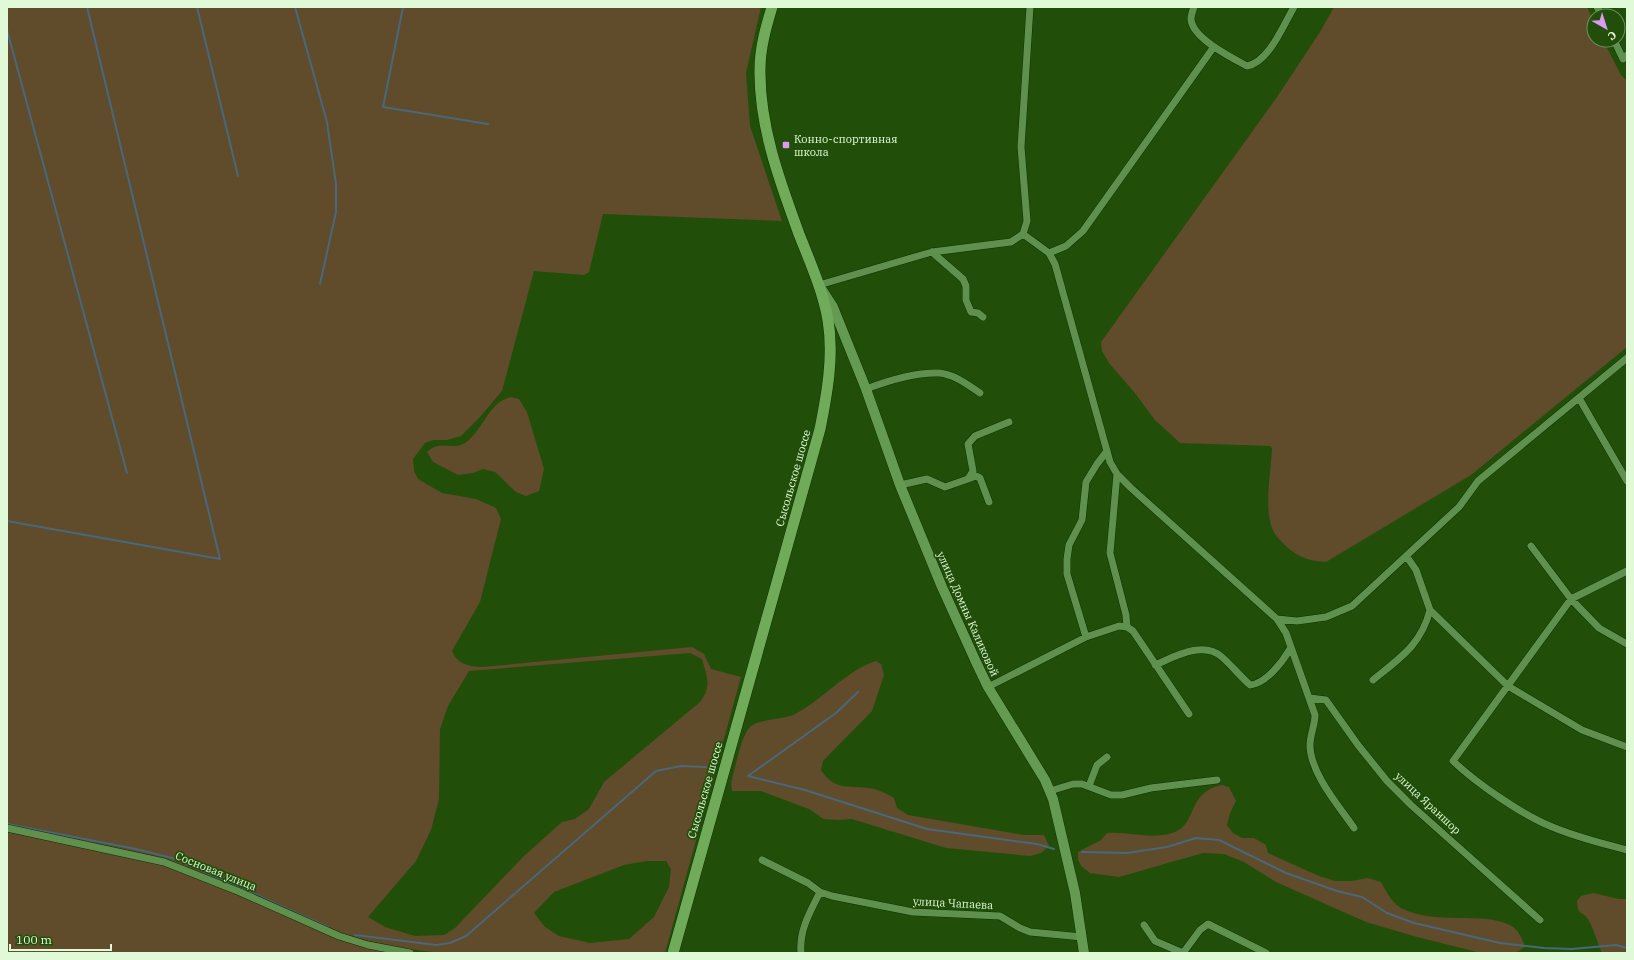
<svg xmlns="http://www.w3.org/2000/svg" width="1634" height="960" font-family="'IBM Plex Serif',serif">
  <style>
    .green { fill: #604b2a; fill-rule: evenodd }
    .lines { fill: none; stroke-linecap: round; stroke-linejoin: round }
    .stream { stroke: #47687d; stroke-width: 2 }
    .minor-casing { stroke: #0f3200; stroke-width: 8 }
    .secondary-casing { stroke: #0f3200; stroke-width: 11 }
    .trunk-casing { stroke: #0f3200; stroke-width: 12 }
    .minor { stroke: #5f904e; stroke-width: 7 }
    .secondary { stroke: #659a52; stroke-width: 10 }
    .trunk { stroke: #70ab5a; stroke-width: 11 }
    .poi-dot { fill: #dd99f3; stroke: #214f0a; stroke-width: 1.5 }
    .labels { text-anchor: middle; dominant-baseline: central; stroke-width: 3.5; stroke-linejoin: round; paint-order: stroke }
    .poi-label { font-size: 11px; fill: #e0fad7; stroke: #214f0a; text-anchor: start }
    .street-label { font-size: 11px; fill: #e0fad7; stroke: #214f0a }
  </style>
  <rect width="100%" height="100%" fill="#214f0a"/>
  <path class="green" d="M7,7H761L746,73L750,126L782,221L603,214L589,272L584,275L534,271L502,391L480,417L461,436L447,440H433L425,443L413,459L414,471L418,479L442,493L476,499L496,508L501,519L480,602L452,651C457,664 470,667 483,667L692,647L704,654L711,669L741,677L665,953H442L408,949L369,941L341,933L241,889L165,859L7,824ZM690,653L702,659C707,677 712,686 700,702L604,782L589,809L575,819L562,822L524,856L455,928L444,935L415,936L385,927L368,917L416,861L431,830L439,799L440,729L448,706L469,671ZM647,861H666L671,869L669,887L654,917L629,939L590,943L559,936L545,927L534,913L554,892L624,865Z
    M1334,7H1587L1594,21V40H1603L1621,75L1627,81V347L1471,475L1326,562C1310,561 1299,558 1287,547C1281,541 1275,536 1272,528C1264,507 1271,471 1272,448L1270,446L1180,443L1155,420L1134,392L1109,363L1102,351L1101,342L1277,97L1320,32Z
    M511,397L519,399L527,412L544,469L539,491L526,496L516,492L495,472L483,469L473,473L458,475L433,462L427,452C441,439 452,451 465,443C484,430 487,403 511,397Z
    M876,661L881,664L884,675L872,711L823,761L821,770C836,793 851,784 874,789C881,791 888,794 894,798L897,808L908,815L1024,835H1044L1049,846L1041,853L1030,856L946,848L852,819L838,820L824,819L809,809L761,791H732L731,783C735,770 741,734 751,726C759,719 783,720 795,714C824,699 845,671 876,661Z
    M1222,785L1229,787L1236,801L1230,813L1227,825L1233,833L1242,838H1254L1266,845L1268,853L1319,876L1335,881H1352L1368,878L1381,882C1386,891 1392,903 1401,908C1436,926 1481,911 1510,925C1518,929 1523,940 1525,947L1515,953H1481L1417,937L1366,922L1276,882L1244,862L1224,854L1203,853L1119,877L1090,873L1082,867L1078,860V852L1101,840L1107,833C1129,831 1150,840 1172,833C1198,826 1186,792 1222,785Z
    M7,832L163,865L391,953H7Z
    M1593,893L1619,899H1627V953H1602C1597,942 1594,929 1588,919C1582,910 1578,917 1577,901L1581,896Z"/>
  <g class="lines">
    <path class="stream" d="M197,7L238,176
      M295,7L327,122L336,184V212L320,284
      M403,7L383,107L488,124
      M7,30L127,473
      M7,521L220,559L87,7
      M748,776L805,790L927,829L1037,844L1054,849
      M748,776L836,713L858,692
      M7,824L136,849L176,859L328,927
      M1082,852L1127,853L1167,847L1196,838L1219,840L1286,873L1337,891L1362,897L1387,913L1414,923L1500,943L1544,948L1572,949L1616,945L1627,948
      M355,935L436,945L450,943L466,936L656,771L681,766L706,767"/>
    <defs>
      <path id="minor" d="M1194,7C1193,10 1191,15 1191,19C1192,38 1232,58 1247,66C1269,62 1283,26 1294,7
        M1597,7L1602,16
        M1614,40L1623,59L1627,55
        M1023,234L1049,253L1055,264L1110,462L1117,474L1131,488L1277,619L1286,633L1315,715C1315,725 1310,735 1310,745C1310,773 1339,806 1354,828
        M932,252L963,279L966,286V300L971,312L978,313L983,317
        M1049,253L1066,246L1083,231L1213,48
        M819,285L932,252L1011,242L1023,234L1027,221L1021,147L1030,7
        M866,389C887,381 916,372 939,373C954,374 968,385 980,393
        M1579,398L1627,481
        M1117,474L1110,553L1126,615L1127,627
        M968,479L976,476L980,478L989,502
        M900,485L927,479L945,487L968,479L973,471L968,444L975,436L1009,422
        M1531,546L1571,599L1599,628L1627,644
        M1407,557L1416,570L1430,610L1508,686L1582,730L1627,747
        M1627,571L1571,599L1453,761C1476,783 1521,814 1550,826C1575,837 1601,843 1627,850
        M1277,619L1297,621L1326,617L1352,606L1459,507L1478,481L1627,358
        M1086,637L1067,574V559L1069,545L1082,520L1086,482L1097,464L1107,451
        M1155,665C1174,657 1203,640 1222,657C1232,666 1240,676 1250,685C1266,684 1283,661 1290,649
        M1373,680C1400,658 1421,645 1430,610
        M988,687L1086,637L1119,626L1127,627L1133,631L1189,714
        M1310,698L1326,700L1358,745L1387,781L1411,805L1540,920
        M1089,786L1097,765L1107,757
        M1050,791L1073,784H1082L1111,795H1122L1151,788L1217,780
        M7,828L164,862L240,892L339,936L368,945L410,953
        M762,860L808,883L820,892L832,896L913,912L1000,916L1020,928L1030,932L1082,937
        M1144,925L1155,941L1183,953
        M801,953C799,930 810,912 820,892
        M1183,953L1200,930L1208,924L1266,953"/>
      <path id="secondary" d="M822,290L833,307L866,389L900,485L942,587L976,662L988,687L1045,780L1053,799L1075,893L1084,953"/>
      <path id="trunk" d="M673,953L820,429C827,394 834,356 828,320C823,291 810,262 799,234C780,182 759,126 760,69C760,48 766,27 772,7"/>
    </defs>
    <use href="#minor" class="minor-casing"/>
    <use href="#secondary" class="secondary-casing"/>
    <use href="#trunk" class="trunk-casing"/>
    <use href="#minor" class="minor"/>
    <use href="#secondary" class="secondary"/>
    <use href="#trunk" class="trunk"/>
  </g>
  <rect class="poi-dot" x="782" y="141" width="8" height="8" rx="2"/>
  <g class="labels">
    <g class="poi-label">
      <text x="794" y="139">Конно-спортивная<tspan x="794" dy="13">школа</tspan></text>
    </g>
    <g class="street-label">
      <text transform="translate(793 478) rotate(-74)">Сысольское шоссе</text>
      <text transform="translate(968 614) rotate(66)">улица Домны Каликовой</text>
      <text transform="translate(705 790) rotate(-74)">Сысольское шоссе</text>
      <text transform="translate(1428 803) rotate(43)">улица Яраншор</text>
      <text transform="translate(216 871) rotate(22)">Сосновая улица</text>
      <text transform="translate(953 903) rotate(3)">улица Чапаева</text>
    </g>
  </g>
  <rect width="1634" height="960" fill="none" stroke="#e0fad7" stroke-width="16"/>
  <g transform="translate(1606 28) rotate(141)"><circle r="19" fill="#214f0a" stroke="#6d935c"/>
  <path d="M0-3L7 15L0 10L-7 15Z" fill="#dd99f3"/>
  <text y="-6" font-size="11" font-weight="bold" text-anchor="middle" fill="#e0fad7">С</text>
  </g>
  <path d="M10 944v6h101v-6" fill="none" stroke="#e0fad7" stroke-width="2"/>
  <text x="16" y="944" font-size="12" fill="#e0fad7" stroke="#214f0a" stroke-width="3" paint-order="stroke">100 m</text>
</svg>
